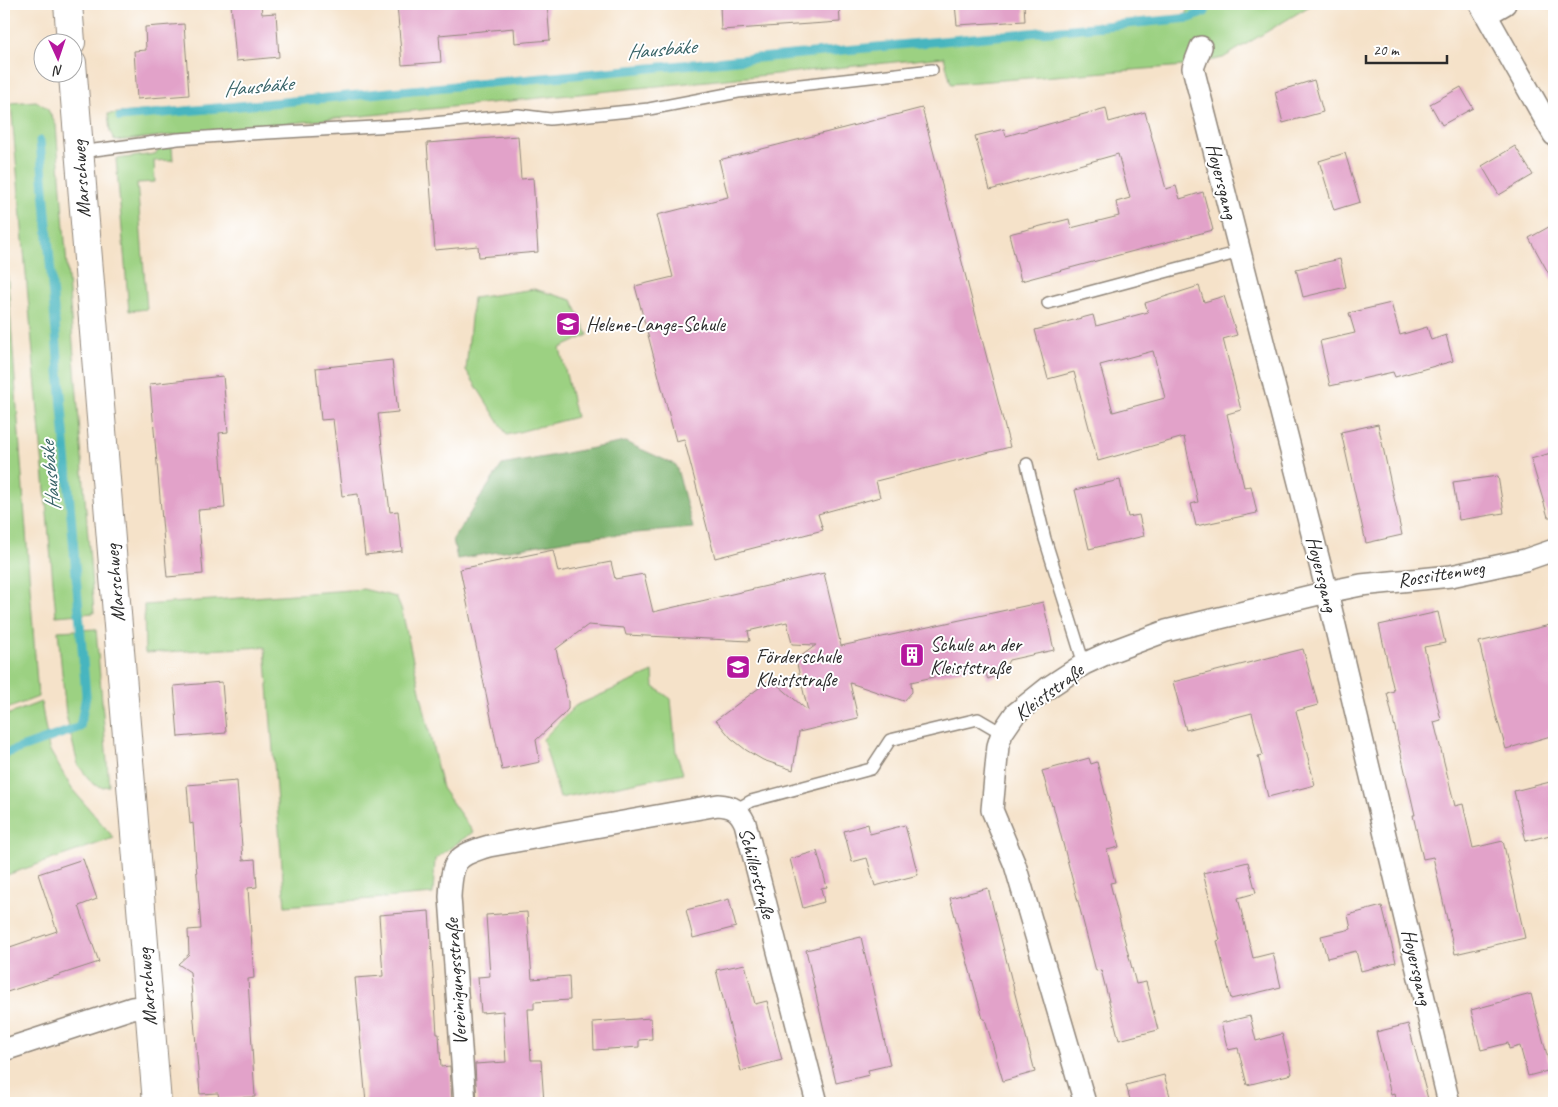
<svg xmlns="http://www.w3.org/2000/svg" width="1558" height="1107" font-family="Caveat,sans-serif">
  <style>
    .green { fill: #9cd182; stroke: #647e56 }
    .forest { fill: #7db370; stroke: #546f4e }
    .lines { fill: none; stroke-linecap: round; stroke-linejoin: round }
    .stream { stroke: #46b5bf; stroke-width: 9 }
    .building { fill: #e2a2c9; fill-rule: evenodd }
    .service-casing { stroke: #90867a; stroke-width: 14 }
    .minor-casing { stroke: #90867a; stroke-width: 24 }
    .tertiary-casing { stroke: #90867a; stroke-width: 30 }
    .service { stroke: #fff; stroke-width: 11 }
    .minor { stroke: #fff; stroke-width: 21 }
    .tertiary { stroke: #fff; stroke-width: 28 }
    .labels { text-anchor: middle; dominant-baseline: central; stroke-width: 4; stroke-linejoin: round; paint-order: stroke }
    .street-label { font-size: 20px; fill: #2b2b2b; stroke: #fff }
    .poi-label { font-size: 20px; fill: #2b2b2b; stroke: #fff; text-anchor: start }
    .water-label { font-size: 21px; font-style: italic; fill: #366266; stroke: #fff }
  </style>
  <rect width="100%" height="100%" fill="#fff"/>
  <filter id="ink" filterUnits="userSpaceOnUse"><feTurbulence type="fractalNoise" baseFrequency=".02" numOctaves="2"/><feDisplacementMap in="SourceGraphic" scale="10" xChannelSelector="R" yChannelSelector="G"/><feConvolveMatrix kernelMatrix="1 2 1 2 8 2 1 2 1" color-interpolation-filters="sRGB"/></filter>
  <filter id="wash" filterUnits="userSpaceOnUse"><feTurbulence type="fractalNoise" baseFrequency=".0096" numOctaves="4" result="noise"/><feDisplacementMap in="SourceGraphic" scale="20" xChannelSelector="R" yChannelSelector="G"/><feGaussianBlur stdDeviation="1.12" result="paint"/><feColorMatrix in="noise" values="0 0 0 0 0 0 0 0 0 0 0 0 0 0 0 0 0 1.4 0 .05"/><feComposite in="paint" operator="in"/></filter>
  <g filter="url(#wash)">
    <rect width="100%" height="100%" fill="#f5e2c9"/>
    <path class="green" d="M1190,4H1313L1223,58L1184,66L951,84L944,57L115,141L110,132L108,114L1178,22L1187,13Z
      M36,101L47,108L56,125L94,613L56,616L11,103Z
      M162,147H172L173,160L154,161L155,182L137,183L147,309L129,311L116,159L155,154Z
      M4,227L38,697L4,710Z
      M534,289L572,300L588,335L560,348L576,417L507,435L466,370L473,298Z
      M363,589L396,597L402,611L442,788L473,832L435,859L433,894L285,906L265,647L145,653L144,605Z
      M96,629L109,786L101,787L93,784L78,765L66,715L58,631Z
      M653,672L654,687L671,699L676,753L683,773L560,798L543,739L575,706Z
      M41,702L49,749L72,789L114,838L4,876V716Z"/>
    <path class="forest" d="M625,442L676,465L693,528L580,538L457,559L453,539L502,465Z"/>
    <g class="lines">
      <path class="stream" d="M120,117L1190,18L1205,12
        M4,754L80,727L86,696L40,141"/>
    </g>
    <g id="blocks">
      <path class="building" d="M231,4H261L262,14L276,13L279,57L236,61Z
        M397,4H547L550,40L515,43L514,28L439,35L441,62L402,65Z
        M720,4H839L840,22L721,30Z
        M955,4H1024L1025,21L957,25Z
        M184,24L189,95L137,99L134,51L146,50L145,27Z
        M1314,80L1323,112L1283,123L1275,92Z
        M1461,87L1473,108L1442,125L1430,104Z
        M922,108L1010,447L876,481L880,497L818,514L823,530L715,558L684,439L676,441L635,286L673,277L657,215L728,197L719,160Z
        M1106,108L1109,122L1145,112L1166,189L1176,186L1180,199L1203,192L1213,230L1021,281L1009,234L1069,219L1071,228L1119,216L1116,202L1130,198L1118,154L990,190L975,136L1004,129L1006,136Z
        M518,136L521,179L533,178L538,252L479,257L478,246L435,250L427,143Z
        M1515,146L1533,175L1499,195L1482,166Z
        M1345,153L1360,202L1334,210L1319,161Z
        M1554,224V283L1529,238Z
        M1340,259L1346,287L1303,297L1296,269Z
        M1199,286L1204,302L1224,296L1237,335L1223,339L1241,410L1227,414L1244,487L1251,486L1257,513L1196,526L1191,504L1198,502L1184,437L1098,461L1074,372L1048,379L1035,330L1093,315L1096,326L1148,312L1145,303ZM1153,351L1165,398L1113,412L1100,365Z
        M1391,303L1400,335L1427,327L1431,340L1446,335L1453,361L1395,377L1393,372L1330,386L1320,341L1355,333L1349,313Z
        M392,360L398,412L378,414L390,512L398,511L402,551L365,555L358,494L342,496L333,419L321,420L316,368Z
        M223,376L228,432L219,433L225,508L198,510L203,574L167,577L150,384Z
        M1378,424L1402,535L1366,543L1341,432Z
        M1554,452V517H1548L1531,459Z
        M1498,476L1504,513L1459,520L1453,482Z
        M1120,480L1128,517L1139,515L1144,536L1089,549L1075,490Z
        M553,550L558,572L611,562L615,579L644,574L653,612L824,573L841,646L1043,602L1054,650L1009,660L1002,673L988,679L982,666L911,682L912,692L904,701L850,683L858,718L799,732L793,770L763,760L746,750L731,738L716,720L771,679L808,711L796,660L816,645L792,644L787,622L748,631L750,641L626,635L624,628L588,625L556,649L568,701V709L563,715L536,740L540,762L502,770L460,569Z
        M1438,612L1445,643L1424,647L1441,720L1434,722L1455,806L1463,804L1473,848L1503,841L1525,938L1455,954L1433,857L1423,859L1413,815H1415L1387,693L1394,691L1379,625Z
        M1554,624V735L1506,749L1496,715L1479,642Z
        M1303,649L1318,705L1296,711L1315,785L1268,797L1258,756L1263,755L1252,713L1186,730L1173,682Z
        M222,682L226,733L178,737L174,686Z
        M1089,758L1091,764L1097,762L1119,847L1107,850L1115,882L1110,883L1136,984L1146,982L1158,1030L1119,1040L1101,970L1096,971L1053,805L1052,806L1042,771Z
        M237,781L243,860L255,859L257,887L248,888L254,978L248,979L255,1097L219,1099L218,1093L200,1094L190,972L178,964L189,954L188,930L201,929L193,823L190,824L187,785Z
        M1554,781V834L1526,841L1514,791Z
        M868,824L870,834L905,825L918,875L875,886L867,858L852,862L844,831Z
        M817,851L827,887L821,888L824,902L803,908L790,859Z
        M83,859L97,899L79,906L99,962L4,993V949L57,931L38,874Z
        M1248,862L1256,893L1238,898L1253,958L1273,953L1281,987L1231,999L1217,941L1220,940L1203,873Z
        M988,888L1035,1072L1003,1081L985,1019H983L950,898Z
        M729,899L736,927L693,938L686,910Z
        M1382,906L1396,962L1361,971L1356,951L1327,958L1321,936L1351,929L1348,915Z
        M429,911L437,1034H439L441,1067L450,1066L452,1103H366L355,978L383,976L379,915Z
        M527,912L532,979L569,976L570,1000L534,1002V1009H528L531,1060H541L544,1103H477L475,1064L506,1062L503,1011L481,1013L478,977L490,976L486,915Z
        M861,937L890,1065L868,1070L869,1075L836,1083L806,950Z
        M745,964L755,1004L767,1001L782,1060L741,1071L716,970Z
        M1531,994L1551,1070L1528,1076L1520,1046L1509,1049L1508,1043L1481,1050L1471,1010Z
        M1250,1016L1256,1041L1282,1034L1292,1074L1247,1085L1238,1048L1228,1050L1221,1023Z
        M651,1018L652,1039L639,1040V1047L594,1050L593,1022Z
        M1408,1024L1420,1068L1429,1103H1396L1394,1094L1391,1095L1376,1032Z
        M1164,1075L1172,1103H1131L1126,1085Z"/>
    </g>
  </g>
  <g filter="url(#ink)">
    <use href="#blocks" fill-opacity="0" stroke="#90867a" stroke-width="1"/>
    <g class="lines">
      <defs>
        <path id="service" d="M79,152L178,139L249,134L411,125L518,115L550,119L649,109L738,92L932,70
          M1048,303L1240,252
          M1027,464L1045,539L1084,664
          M737,809L751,801L871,769L890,740L978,719L1002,733"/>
        <path id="minor" d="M1480,4L1554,135
          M1486,15L1505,4
          M1201,47L1193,68L1327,592L1449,1103
          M4,1050L132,1008L149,1006
          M465,1103L450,897C452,861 454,856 489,846L718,805C733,806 739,810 745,823L817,1103
          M1085,1103L1015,865L992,810L998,746L1002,733L1015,714L1049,687L1084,664L1110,652L1166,631L1327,592L1361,585L1451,576L1525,560L1554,550"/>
        <path id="tertiary" d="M68,4L71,42
          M72,63L157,1103"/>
      </defs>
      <use href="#service" class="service-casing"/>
      <use href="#minor" class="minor-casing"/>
      <use href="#tertiary" class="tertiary-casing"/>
      <use href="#service" class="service"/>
      <use href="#minor" class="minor"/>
      <use href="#tertiary" class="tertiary"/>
    </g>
  </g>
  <defs>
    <symbol id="school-square" viewBox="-11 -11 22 22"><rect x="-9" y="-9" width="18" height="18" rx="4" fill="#b5179e" stroke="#fff"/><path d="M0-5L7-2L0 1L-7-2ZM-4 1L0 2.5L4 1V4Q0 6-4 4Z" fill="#fff"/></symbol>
    <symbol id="building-square" viewBox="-11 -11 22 22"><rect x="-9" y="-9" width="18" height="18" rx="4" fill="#b5179e" stroke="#fff"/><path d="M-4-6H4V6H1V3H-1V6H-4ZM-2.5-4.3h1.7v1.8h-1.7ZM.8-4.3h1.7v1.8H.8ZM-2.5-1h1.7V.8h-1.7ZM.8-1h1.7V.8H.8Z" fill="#fff"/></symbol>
  </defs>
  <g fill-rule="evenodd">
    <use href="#school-square" x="554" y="310" width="28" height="28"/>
    <use href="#building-square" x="898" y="641" width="28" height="28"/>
    <use href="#school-square" x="724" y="653" width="28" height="28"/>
  </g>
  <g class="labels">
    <g class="street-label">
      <text transform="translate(81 179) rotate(-94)">Marschweg</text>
      <text transform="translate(1222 181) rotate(76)">Hoyersgang</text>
      <text transform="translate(1322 574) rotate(76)">Hoyersgang</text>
      <text transform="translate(1441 574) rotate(-9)">Rossittenweg</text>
      <text transform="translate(115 583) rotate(-95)">Marschweg</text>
      <text transform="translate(1049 692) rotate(-37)">Kleiststraße</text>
      <text transform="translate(757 873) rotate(75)">Schillerstraße</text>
      <text transform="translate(1417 967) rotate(77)">Hoyersgang</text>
      <text transform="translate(456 982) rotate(-94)">Vereinigungsstraße</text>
      <text transform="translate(147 987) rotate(-95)">Marschweg</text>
    </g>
    <g class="poi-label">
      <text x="586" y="324">Helene-Lange-Schule</text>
      <text x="930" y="644">Schule an der<tspan x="930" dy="23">Kleiststraße</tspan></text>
      <text x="756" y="656">Förderschule<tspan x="756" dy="23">Kleiststraße</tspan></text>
    </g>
    <g class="water-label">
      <text transform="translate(661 49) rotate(-5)">Hausbäke</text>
      <text transform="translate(258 86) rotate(-5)">Hausbäke</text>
      <text transform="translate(50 476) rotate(-95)">Hausbäke</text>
    </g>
  </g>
  <rect width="1558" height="1107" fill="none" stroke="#fff" stroke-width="20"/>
  <g transform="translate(58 58) rotate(177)"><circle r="24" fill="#ffffff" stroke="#aaaaaa"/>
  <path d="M0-4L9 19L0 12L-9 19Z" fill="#b5179e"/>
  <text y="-8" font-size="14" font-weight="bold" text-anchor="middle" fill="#2b2b2b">N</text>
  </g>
  <path d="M1366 55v8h81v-8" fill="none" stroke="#2b2b2b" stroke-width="2.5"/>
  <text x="1373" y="55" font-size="15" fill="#2b2b2b" stroke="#ffffff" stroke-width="4" paint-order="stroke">20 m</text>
</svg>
